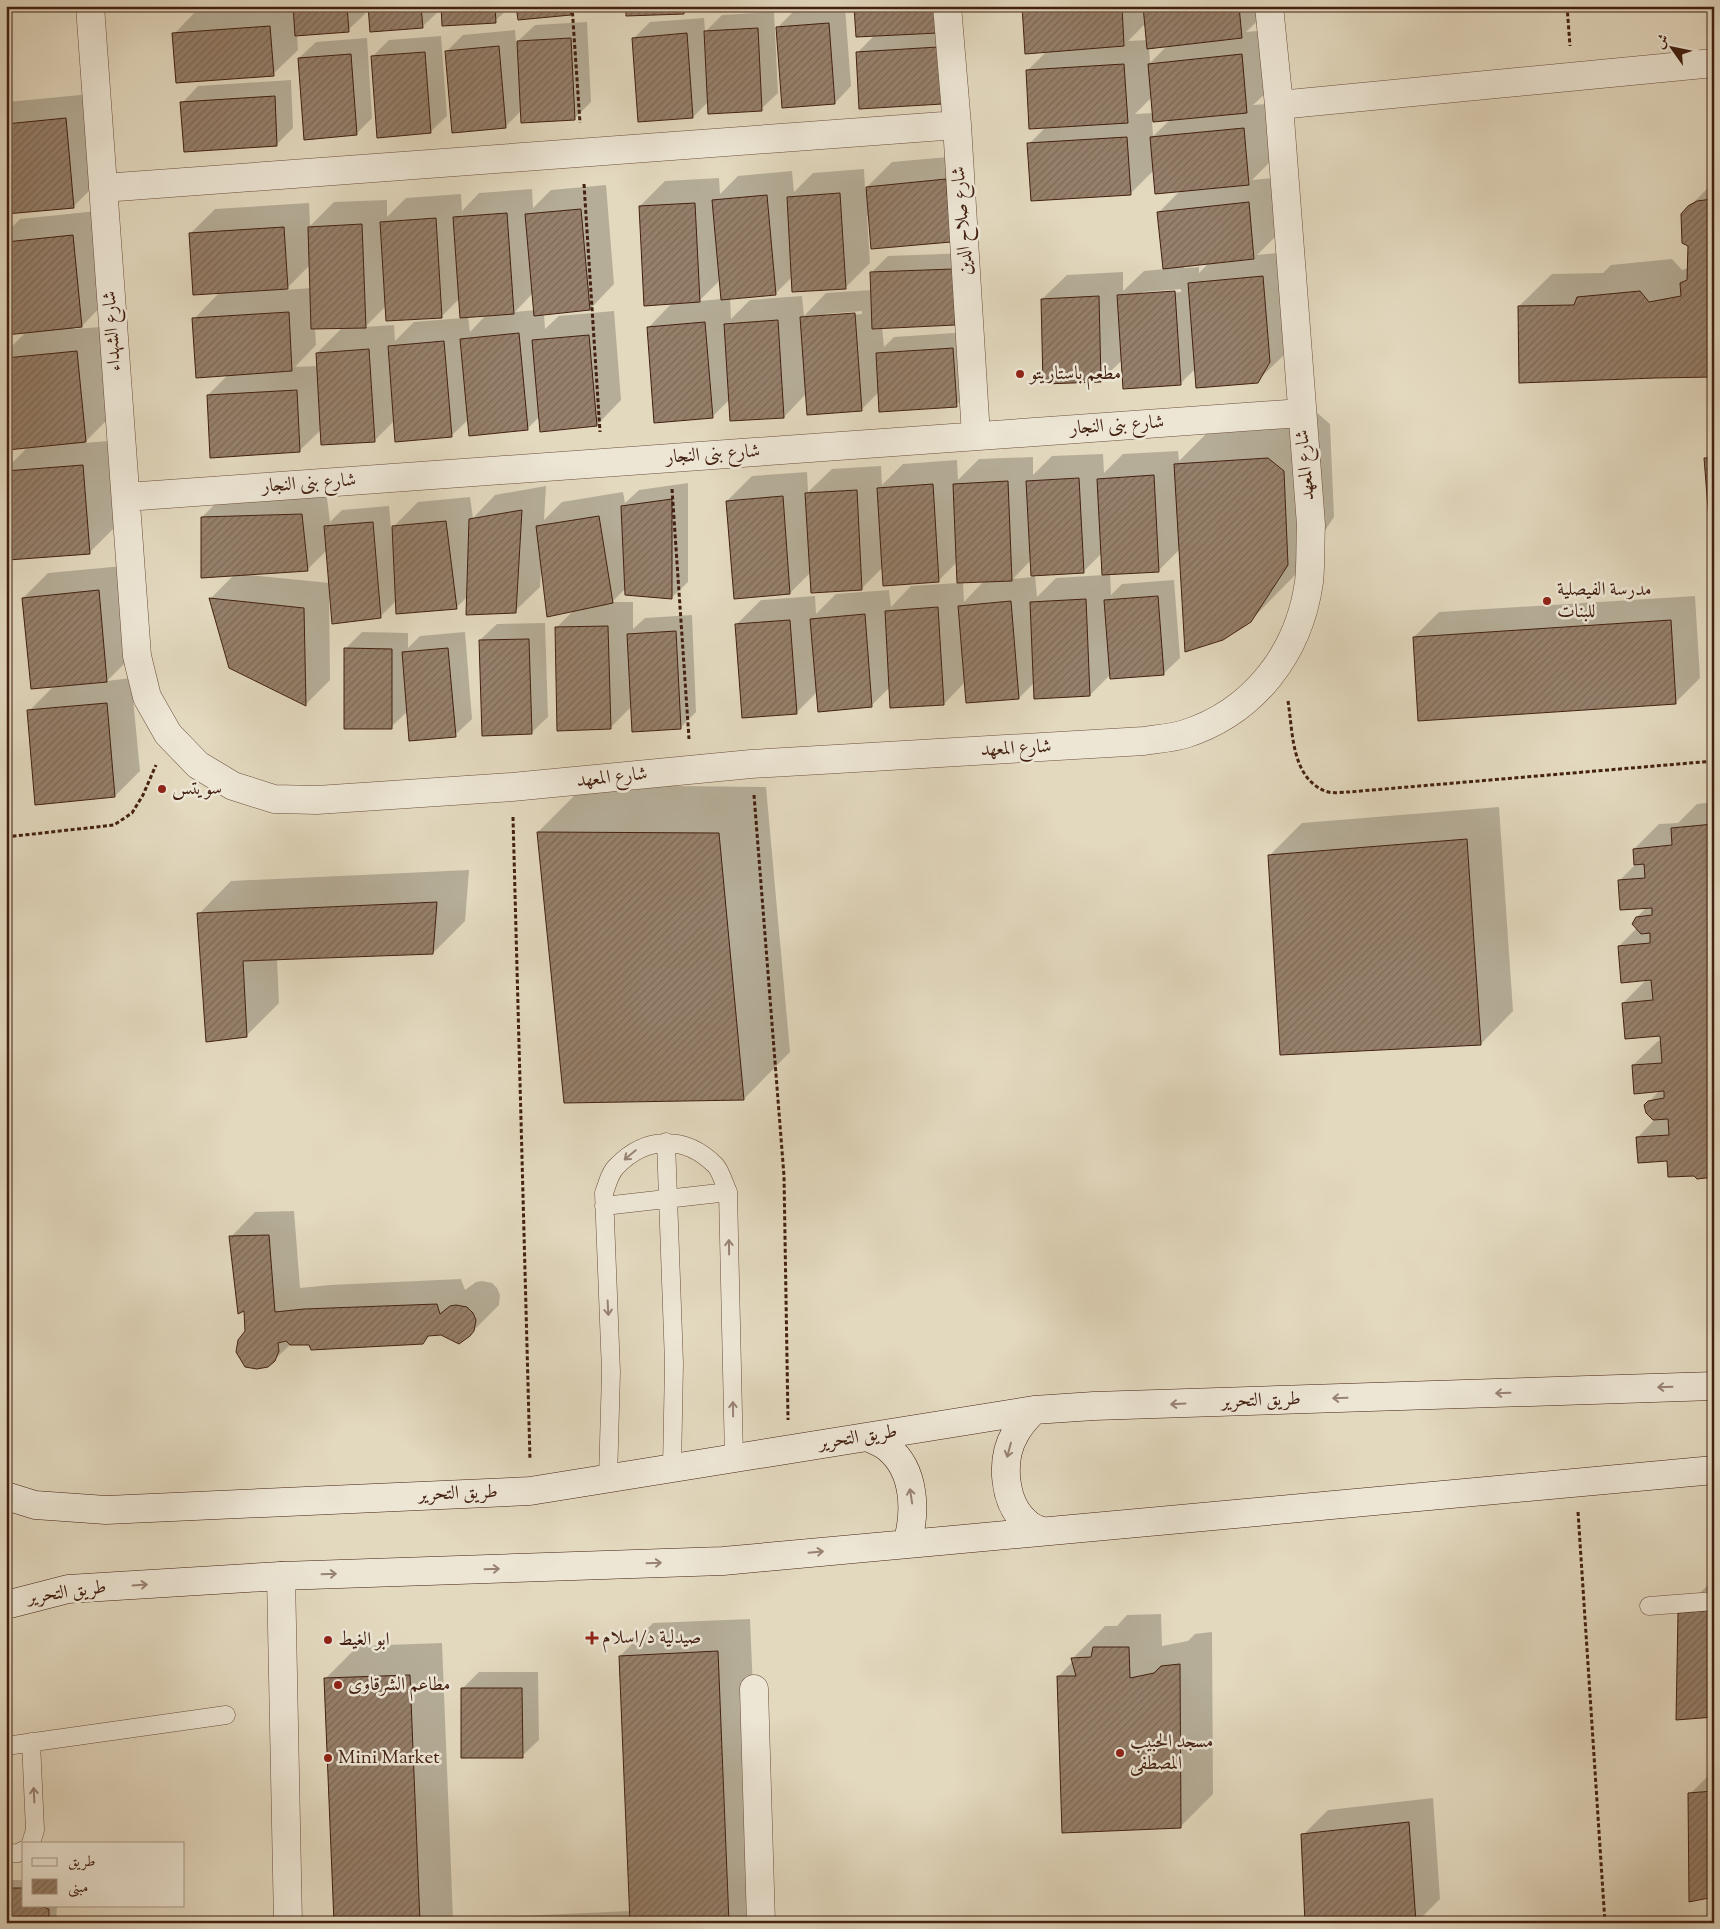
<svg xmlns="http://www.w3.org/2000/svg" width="1720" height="1929" font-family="'Sorts Mill Goudy',Amiri,serif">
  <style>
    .shadow { fill: #0003; fill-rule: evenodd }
    .building { fill: url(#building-hatch); stroke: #432011 }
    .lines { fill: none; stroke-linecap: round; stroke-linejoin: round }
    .lane-casing { stroke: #6b4e3c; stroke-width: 19 }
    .street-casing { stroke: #6b4e3c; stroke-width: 29 }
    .secondary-casing { stroke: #432011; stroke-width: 29 }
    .path { stroke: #432011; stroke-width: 3; stroke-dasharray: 4 2.5; stroke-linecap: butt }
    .lane { stroke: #ede6d5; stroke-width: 18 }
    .street { stroke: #ede6d5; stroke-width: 28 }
    .secondary { stroke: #ede6d5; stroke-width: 28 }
    .oneway { stroke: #988373 }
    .poi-dot { fill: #8f2418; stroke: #ede6d5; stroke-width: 2 }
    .labels { text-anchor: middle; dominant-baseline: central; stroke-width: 5; stroke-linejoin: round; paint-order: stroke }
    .street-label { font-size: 19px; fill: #432011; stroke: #ede6d5 }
    .poi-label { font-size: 19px; fill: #432011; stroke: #ede6d5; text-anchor: start }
  </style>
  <defs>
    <pattern id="building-hatch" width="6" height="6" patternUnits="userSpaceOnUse" patternTransform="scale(1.25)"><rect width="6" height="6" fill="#96806b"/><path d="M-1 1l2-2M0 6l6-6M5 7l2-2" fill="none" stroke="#7c6857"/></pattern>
  </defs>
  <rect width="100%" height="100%" fill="#e3d9bf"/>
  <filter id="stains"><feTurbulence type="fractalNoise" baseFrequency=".004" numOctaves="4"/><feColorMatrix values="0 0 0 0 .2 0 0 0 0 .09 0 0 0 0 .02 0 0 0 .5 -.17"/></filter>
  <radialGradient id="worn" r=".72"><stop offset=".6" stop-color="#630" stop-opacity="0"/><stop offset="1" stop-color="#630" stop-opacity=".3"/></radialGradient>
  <path class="shadow" d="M238,6H364L365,14L348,30L297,34L298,50L273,74L174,34L198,9Z
    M369,6H439V11L422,27Z
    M442,6H511L495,21Z
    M518,6H578L570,14Z
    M627,6H690L683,13Z
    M953,6L958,86L857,53L875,35Z
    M1023,6H1266L1267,12L1246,32L1267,30L1272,87L1253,105L1268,104L1273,159L1252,180L1273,178L1279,233L1257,255L1287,252L1294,336L1283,356L1257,381L1196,368L1180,384L1123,359L1101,381L1042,299L1067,275L1123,272V291L1144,271L1164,269L1159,212L1181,190L1154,170L1130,194L1029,144L1046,127L1027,71L1047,51ZM1146,23L1148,40L1128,41ZM1168,45L1150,63L1149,47ZM1152,97L1154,113L1135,114ZM1170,120L1153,136L1152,121ZM1209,263L1199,273V267L1184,268V266ZM1181,289V292L1143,295V292Z
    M845,7L851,86L835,103L777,28L794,11Z
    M774,12L778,93L761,109L709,101L693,117L633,39L650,22L704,18L705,32L722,15Z
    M587,22L591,102L574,119L522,110L505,127L447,51L463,35L515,30L516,43L535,25Z
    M441,36L447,116L430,132L372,57L389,40Z
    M367,38L372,118L356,134L299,58L316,42Z
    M291,80L293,128L277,144L182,103L198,86Z
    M90,94L98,182L73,207L6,213V104L8,102Z
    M971,155L976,216H867L870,263L845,288L793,276L775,294L730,298L731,319L750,300L802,296L804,316L826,293L872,290L871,273L888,256L969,253L971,308L955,324L882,327L884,347L894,337L969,332L973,389L956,405L879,392L861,410L806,394L784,417L730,399L712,417L648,328L673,302L640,206L665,181L719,178L720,194L738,176L792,171L794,192L813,173L864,169L865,189L892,162ZM721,279L722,299L699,301ZM862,311V314L826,317V314Z
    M1714,182V376L1519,306L1552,274L1603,273L1611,265L1672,259L1682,270L1688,268L1689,207Z
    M606,185L614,284L590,309L544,313L545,329L559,316L614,311L621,400L597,425L540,416L527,429L469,419L451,436L395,420L374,441L322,429L299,451L208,395L229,374L194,319L220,292L190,234L215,209L309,203L310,226L334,202L387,200V217L406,198L461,194L462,211L479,193L532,189L533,208L551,190ZM310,265L311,288L285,290ZM533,293L535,310L515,312ZM460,298L462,318L414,322L395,341L394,325L365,327L386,306L441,317ZM486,315L470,332L468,316ZM343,327L317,353L318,366L295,367L316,345L315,328Z
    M97,211L106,301L82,326L74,327V329L101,327L110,417L84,443L108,441L114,528L89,553L9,559L6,517V469L28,447L8,449L6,352L26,332L6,334V233L20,219Z
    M1315,411L1330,424L1334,517L1297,573L1250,621L1180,549L1158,571L1110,573L1111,595L1122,584L1174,580L1180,658L1163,674H1111L1090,695L1035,682L1019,698L965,682L944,704L890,687L871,706L817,692L797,712L736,625L761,600L815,596L816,614L836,594L889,590L891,607L911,586L958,583L957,562L938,581L883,567L862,588L811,572L790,593L727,501L752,476L807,472L808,492L832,469L881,466L882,485L903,464L957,460L958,480L979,459L1033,457V475L1052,456L1103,454L1104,473L1123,454L1178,451L1179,461L1222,418ZM1102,553L1104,575L1056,578L1037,597L1035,575L1083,572ZM1031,560L1032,577L1013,579ZM984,581L964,602L963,582Z
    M1714,450V567L1705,459Z
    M688,483V582L671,598L626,588L612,602H633V629L645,618L692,615L696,712L680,728L632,706L610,728L556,628L574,610L542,569H541L540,587L515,611L468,596L456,608L397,600L380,617L329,591L330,680L305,705L210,599L234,575L202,517L227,492L326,490L330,522L342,510L389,506L391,529L418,502L470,497L473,518L495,495L546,486L544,520L562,502L623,492L625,503L639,490ZM327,550L330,583L249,575V574L307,570Z
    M123,566L132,656L107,681L131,678L140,771L115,796L29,711L54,686L23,598L48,573Z
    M1695,596L1700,678L1675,703L1414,637L1439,612Z
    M545,623L548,717L531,733L480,640L497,624Z
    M362,632L408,633V648L420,636L465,632L472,719L455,735L408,711L391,727L345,649Z
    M585,785L766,787L790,1052L744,1099L565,1102L538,832Z
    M1714,802V1176L1668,1160L1638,1137L1656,1118L1649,1102L1660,1090L1633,1065L1658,1041L1662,1040L1661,1035L1623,1003L1647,979L1619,946L1637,928V917L1647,907L1619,881L1635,865L1634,849L1659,824L1678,823L1697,804Z
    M1499,807L1513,1011L1481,1044L1269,856L1302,823Z
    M469,870L465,921L433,953L277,959L279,1003L246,1036L199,914L231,881Z
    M294,1211L300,1288L330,1285L461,1279L465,1290L476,1282L482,1281L492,1283L497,1288L500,1295L499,1305L469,1335H430L422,1343L291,1344L274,1360L246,1331L245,1309L231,1237L255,1212Z
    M1712,1581H1714V1716L1679,1614Z
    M1161,1614L1162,1646L1188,1641L1195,1634L1212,1632L1213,1794L1180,1827L1058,1677L1073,1661V1658L1105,1626H1117L1127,1615Z
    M750,1619L763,1923H335L325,1679L358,1646L442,1643L453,1919L631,1911L620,1656L653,1623Z
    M479,1672H538L539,1740L522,1756L462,1689Z
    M1714,1770V1896L1690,1794Z
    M1433,1798L1440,1899L1416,1923L1303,1835L1328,1810Z
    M6,1880H24V1905H57L56,1923H6Z"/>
  <path class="building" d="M174,6H215L175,10Z
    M293,6H347L349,32L295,36Z
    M368,6H421L423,28L370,32Z
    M441,6H495L496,23L442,26Z
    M516,6H570L571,15L518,20Z
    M626,6H684V14L626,16Z
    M703,6H748L704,10Z
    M854,6H937L938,33L856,37Z
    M1022,6H1122L1124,46L1025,54Z
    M1143,6H1239L1242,38L1147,49Z
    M829,23L835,104L782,108L776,27Z
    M270,26L274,76L176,83L172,33Z
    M758,28L762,111L708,114L704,31Z
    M687,33L693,118L638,122L632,38Z
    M571,38L575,120L521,123L517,41Z
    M499,46L506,128L452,133L445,51Z
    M938,47L942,104L859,109L856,52Z
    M425,52L431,133L377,138L371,56Z
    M351,54L357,135L304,140L298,58Z
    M1242,54L1247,113L1153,122L1148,64Z
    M1124,64L1128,123L1029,129L1026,70Z
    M275,96L277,146L184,152L180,102Z
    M66,118L74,208L6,214V124Z
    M1244,128L1249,185L1155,194L1150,137Z
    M1127,137L1131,195L1031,201L1027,143Z
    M946,179L951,242L871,249L866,187Z
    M840,193L846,289L792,292L787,197Z
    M767,195L776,295L721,300L712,200Z
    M1712,199L1714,207V377L1656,378L1519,383L1518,306L1574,305L1577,297L1640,291L1649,302L1681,296L1680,283L1687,280L1688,246L1682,243L1681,214L1688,206L1697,201Z
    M1249,202L1254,259L1163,269L1157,212Z
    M695,203L700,302L644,306L639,206Z
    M581,209L590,310L534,316L525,214Z
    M507,213L514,314L460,318L453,217Z
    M436,218L442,318L386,321L380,222Z
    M362,224L366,328L311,329L308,227Z
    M284,227L288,289L193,295L189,233Z
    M73,235L82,327L6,335V242Z
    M953,269L955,325L872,329L870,272Z
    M1263,276L1270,362L1258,383L1196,388L1188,283Z
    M1175,291L1181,385L1123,389L1117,295Z
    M1099,296L1101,382L1043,384L1041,299Z
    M289,312L292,371L196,378L192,318Z
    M855,313L862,411L807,415L800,317Z
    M778,320L784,418L730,421L724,324Z
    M705,322L713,418L654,423L647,327Z
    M519,333L528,430L469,436L460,339Z
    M589,335L597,426L540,432L532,340Z
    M444,341L452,437L395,442L388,346Z
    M953,348L957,407L879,412L876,353Z
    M369,349L375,442L321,445L316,353Z
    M77,351L86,442L7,450L6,358Z
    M297,390L300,452L210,458L207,395Z
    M1268,458L1284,471L1288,565L1251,622L1223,640L1185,652L1174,464Z
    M1704,458H1714V583Z
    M83,465L90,554L8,560L6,471Z
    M1154,475L1159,572L1102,575L1097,479Z
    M1079,478L1084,573L1031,576L1026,481Z
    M1008,481L1012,581L957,583L953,484Z
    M933,484L939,582L883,586L877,488Z
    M857,490L862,590L811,593L805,493Z
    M783,496L790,594L734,599L726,501Z
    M672,499V599L625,595L621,506Z
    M522,510L516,613L466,615L469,519Z
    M302,514L308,571L201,578V517Z
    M599,516L613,603L547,617L536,526Z
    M446,521L457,609L396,614L392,526Z
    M373,522L381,618L332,624L324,526Z
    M99,590L107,682L31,689L22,598Z
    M1158,596L1164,675L1110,679L1104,600Z
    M209,598L304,608L306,706L229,668Z
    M1086,599L1090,696L1034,699L1030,602Z
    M1011,601L1019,699L966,703L958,606Z
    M938,607L944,705L890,708L885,611Z
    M865,614L872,707L818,712L810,619Z
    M790,620L797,714L742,718L735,624Z
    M1671,620L1676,704L1418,721L1413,637Z
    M608,626L611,729L557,731L555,627Z
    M676,631L681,729L632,732L627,634Z
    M529,639L532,734L482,736L479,640Z
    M344,648L392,649V729H344Z
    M448,648L456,737L409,741L402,652Z
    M107,703L115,797L35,805L27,710Z
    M1714,824V1177L1697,1179L1694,1176L1668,1177L1667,1161L1638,1163L1636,1137L1669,1135L1668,1119L1653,1120L1646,1113L1644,1105L1648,1101L1664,1098V1091L1634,1094L1632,1065L1662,1063L1660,1036L1625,1039L1622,1003L1653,1000L1651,980L1621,983L1618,946L1650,943V933L1641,934L1632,924L1636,917L1652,915V908L1620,910L1618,880L1645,878L1644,864L1634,865L1633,849L1672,845L1671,828Z
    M537,832L719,833L744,1100L564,1103Z
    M1467,839L1481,1045L1280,1055L1268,855Z
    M437,902L433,954L243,961L247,1037L206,1042L197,913Z
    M269,1235L275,1312L304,1309L437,1304L440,1314L450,1306L456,1305L467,1307L473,1313L476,1320L474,1331L470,1336L459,1344L441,1335L428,1336L423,1344L311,1350L309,1345H290L286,1341L278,1343L279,1351L275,1361L268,1367L257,1369L245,1367L236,1352L238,1340L245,1331L244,1311L238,1314L229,1236Z
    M1714,1610V1717L1676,1720L1678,1613Z
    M1093,1647H1129L1130,1678L1154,1673L1161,1666L1180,1664L1181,1828L1062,1833L1057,1676H1076L1071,1658L1091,1657Z
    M718,1651L729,1923H630L619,1656Z
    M410,1675L420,1923H334L324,1678Z
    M461,1688H522L523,1758H461Z
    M1714,1791V1897L1689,1902L1688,1793Z
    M1409,1822L1416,1923H1305L1301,1834Z
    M6,1888H24V1905H38L49,1909V1923H6Z"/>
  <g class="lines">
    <defs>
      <path id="lane" d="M666,1142L674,1363L672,1468
        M604,1206L728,1192
        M608,1479L611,1372L604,1193C607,1185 610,1172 617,1166C646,1136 685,1135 715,1165C721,1171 724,1184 728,1192L734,1458
        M1649,1606L1714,1601
        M6,1746L226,1715
        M31,1843L35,1830L31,1742
        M6,1854L18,1853L24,1850"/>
      <path id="street" d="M90,6L137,656L147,697L168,734L198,765L233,786L274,799L317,800L512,787L751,764L1144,741C1157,739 1172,738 1185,734C1254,712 1299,653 1309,582C1311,564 1310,544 1311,525L1279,105L1269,6
        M947,6L957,125L976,436
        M1279,105L1714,63
        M103,188L957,125
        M126,497L1301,413
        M281,1576L288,1923
        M754,1689L761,1923"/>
      <path id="secondary" d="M1034,1410C1027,1417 1020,1424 1015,1434C1000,1460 1003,1504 1028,1524C1031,1527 1037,1529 1041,1531
        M867,1437C874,1440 882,1443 888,1448C916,1471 916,1513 907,1544
        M6,1496L35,1505L106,1510L530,1491L1034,1410L1094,1406L1714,1386
        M6,1605L68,1589L281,1576L723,1561L1714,1470"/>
    </defs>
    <use href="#lane" class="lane-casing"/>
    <use href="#street" class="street-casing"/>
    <use href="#secondary" class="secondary-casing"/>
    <path class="path" d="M572,6L580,123
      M1567,6L1570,46
      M584,184L600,432
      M672,489L689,739
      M1288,701C1293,732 1291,777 1325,791C1332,794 1342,792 1349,792L1714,761
      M754,795L784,1176L788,1420
      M513,817L530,1460
      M6,837L114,825L132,813L143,795L156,765
      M1578,1512L1605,1923"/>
    <use href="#lane" class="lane"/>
    <use href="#street" class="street"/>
    <use href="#secondary" class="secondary"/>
  </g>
  <defs><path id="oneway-shaft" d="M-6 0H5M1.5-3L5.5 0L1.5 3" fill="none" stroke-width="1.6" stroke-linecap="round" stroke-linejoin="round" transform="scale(1.25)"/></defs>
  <g class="oneway">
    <use href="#oneway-shaft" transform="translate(630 1155) rotate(140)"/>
    <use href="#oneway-shaft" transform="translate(729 1247) rotate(-91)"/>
    <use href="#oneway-shaft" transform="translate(608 1308) rotate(87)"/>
    <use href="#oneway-shaft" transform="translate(1665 1387) rotate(178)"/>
    <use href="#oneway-shaft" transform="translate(1503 1393) rotate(178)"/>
    <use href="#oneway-shaft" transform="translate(1340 1398) rotate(178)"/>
    <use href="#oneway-shaft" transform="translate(1178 1404) rotate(177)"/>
    <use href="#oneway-shaft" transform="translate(733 1409) rotate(-91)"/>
    <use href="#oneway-shaft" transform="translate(1009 1450) rotate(105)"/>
    <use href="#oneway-shaft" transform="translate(911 1496) rotate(-99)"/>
    <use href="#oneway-shaft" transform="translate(816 1552) rotate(-5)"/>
    <use href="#oneway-shaft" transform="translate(654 1563) rotate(-2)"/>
    <use href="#oneway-shaft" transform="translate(492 1569) rotate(-2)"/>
    <use href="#oneway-shaft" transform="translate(329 1574) rotate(-2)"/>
    <use href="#oneway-shaft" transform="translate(140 1585) rotate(-4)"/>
    <use href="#oneway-shaft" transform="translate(34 1795) rotate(-93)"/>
  </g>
  <g class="poi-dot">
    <circle cx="1020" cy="374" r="5"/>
    <circle cx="1547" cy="601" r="5"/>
    <circle cx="162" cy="789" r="5"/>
    <path d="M589.5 1630.5h5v5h5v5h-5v5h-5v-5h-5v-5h5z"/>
    <circle cx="328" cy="1640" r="5"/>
    <circle cx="338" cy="1685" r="5"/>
    <circle cx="1120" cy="1753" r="5"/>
    <circle cx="328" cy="1758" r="5"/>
  </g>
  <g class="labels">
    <g class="street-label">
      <text transform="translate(963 221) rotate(-94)">شارع صلاح الدين</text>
      <text transform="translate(113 331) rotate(-94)">شارع الشهداء</text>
      <text transform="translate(1117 426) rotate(-4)">شارع بنى النجار</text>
      <text transform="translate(713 455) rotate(-4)">شارع بنى النجار</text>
      <text transform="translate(1306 465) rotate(-95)">شارع المعهد</text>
      <text transform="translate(309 484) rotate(-4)">شارع بنى النجار</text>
      <text transform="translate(1016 749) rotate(-3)">شارع المعهد</text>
      <text transform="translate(612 778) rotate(-6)">شارع المعهد</text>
      <text transform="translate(1261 1401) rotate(-2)">طريق التحرير</text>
      <text transform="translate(858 1438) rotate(-9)">طريق التحرير</text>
      <text transform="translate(458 1494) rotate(-2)">طريق التحرير</text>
      <text transform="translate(67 1593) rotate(-8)">طريق التحرير</text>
    </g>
    <g class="poi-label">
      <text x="1030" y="374">مطعم باستاريتو</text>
      <text x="1557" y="590">مدرسة الفيصلية<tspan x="1557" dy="22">للبنات</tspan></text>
      <text x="172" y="789">سويتس</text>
      <text x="602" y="1638">صيدلية د/اسلام</text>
      <text x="338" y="1640">ابو الغيط</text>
      <text x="348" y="1685">مطاعم الشرقاوى</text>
      <text x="1130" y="1742">مسجد الحبيب<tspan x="1130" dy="22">المصطفى</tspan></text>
      <text x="338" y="1758">Mini Market</text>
    </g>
  </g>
  <rect width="1720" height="1929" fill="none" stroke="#e3d9bf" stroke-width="25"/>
  <rect x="8" y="8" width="1705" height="1914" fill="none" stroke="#432011" stroke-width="2.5"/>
  <rect x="12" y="12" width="1695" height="1904" fill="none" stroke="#432011"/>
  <rect x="22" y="1842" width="162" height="65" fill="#ede6d5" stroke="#a99787"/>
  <rect x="32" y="1858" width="25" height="8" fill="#ede6d5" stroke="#a99787"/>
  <text x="68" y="1866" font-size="15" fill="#432011">طريق</text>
  <rect x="32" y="1879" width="25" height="15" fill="url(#building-hatch)" stroke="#a99787"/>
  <text x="68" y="1892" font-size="15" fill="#432011">مبنى</text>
  <g transform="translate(1672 48) rotate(303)" stroke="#ede6d5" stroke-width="4" paint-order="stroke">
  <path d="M0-4L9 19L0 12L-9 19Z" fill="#432011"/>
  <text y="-8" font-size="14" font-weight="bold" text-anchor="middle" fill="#432011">ش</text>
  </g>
  <rect width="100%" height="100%" filter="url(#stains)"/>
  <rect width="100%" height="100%" fill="url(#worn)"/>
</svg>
